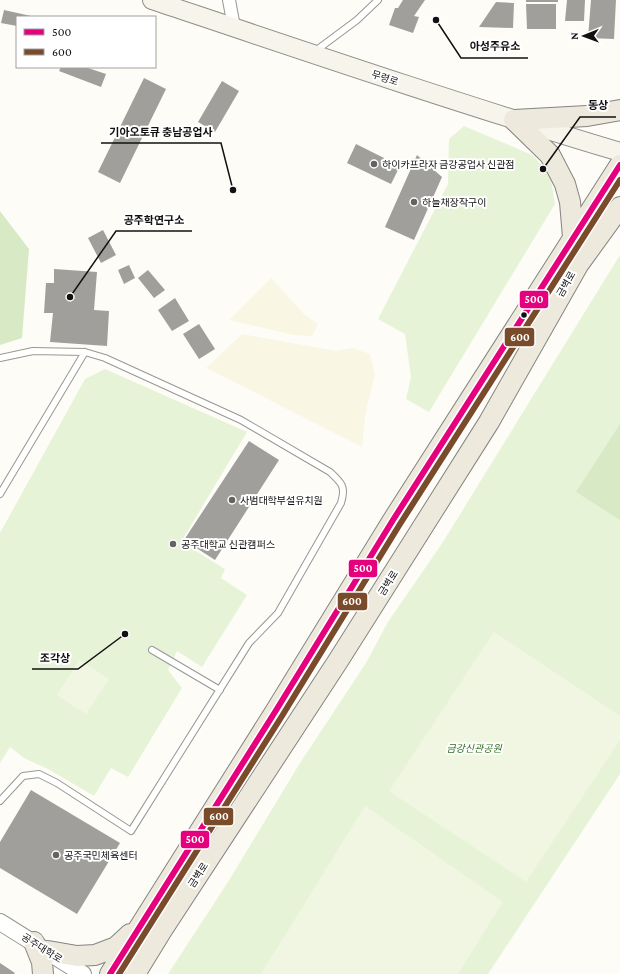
<svg xmlns="http://www.w3.org/2000/svg" width="620" height="974" font-family="'Crimson Pro','Noto Sans KR',serif">
  <style>
    .farmland { fill: #f9f7e4 }
    .green { fill: #e7f3d7 }
    .forest { fill: #d8eac5 }
    .pitch { fill: #f0f6e1 }
    .building { fill: #a19f9c }
    .lines { fill: none; stroke-linecap: round; stroke-linejoin: round }
    .service-casing { stroke: #979795; stroke-width: 8 }
    .minor-casing { stroke: #979795; stroke-width: 14 }
    .tertiary-casing { stroke: #979795; stroke-width: 18 }
    .secondary-casing { stroke: #8e8d8b; stroke-width: 20 }
    .primary-casing { stroke: #858482; stroke-width: 22 }
    .service { stroke: #fffffe; stroke-width: 6 }
    .minor { stroke: #fffffe; stroke-width: 12 }
    .tertiary { stroke: #fffffe; stroke-width: 16 }
    .secondary { stroke: #f6f4eb; stroke-width: 18 }
    .primary { stroke: #ede9dc; stroke-width: 20 }
    .bus-1-casing { stroke: #fff; stroke-width: 9 }
    .bus-2-casing { stroke: #fff; stroke-width: 9 }
    .bus-1 { stroke: #e5007d; stroke-width: 6 }
    .bus-2 { stroke: #7a4b2a; stroke-width: 6 }
    .poi-dot { fill: #646362; stroke: #fff; stroke-width: 1.5 }
    .bus-dot { fill: #111; stroke: #fff; stroke-width: 1.5 }
    .labels { text-anchor: middle; dominant-baseline: central; stroke-width: 4; stroke-linejoin: round; paint-order: stroke }
    .street-label { font-size: 10px; fill: #111; stroke: #fff }
    .poi-label { font-size: 10px; fill: #111; stroke: #fff; text-anchor: start }
    .park-label { font-size: 10px; font-style: italic; fill: #2f6b1f; stroke: #fff }
    .leader { fill: none; stroke: #111; stroke-width: 1.5 }
    .callout-dot { fill: #111; stroke: #fff; stroke-width: 1.5 }
    .callout-label { font-size: 11px; text-anchor: middle; font-weight: bold; fill: #111; stroke: #fff; stroke-width: 4; stroke-linejoin: round; paint-order: stroke }
    .line-badge { stroke: #fff; stroke-width: 1.5 }
    .badge-label { font-size: 11px; text-anchor: middle; font-weight: bold; fill: #fff }
  </style>
  <rect width="100%" height="100%" fill="#fdfcf7"/>
  <path class="farmland" d="M271,278L304,314L318,324L312,336L293,335L229,320Z
    M242,334L336,351L353,348L370,354L375,375L366,411L362,447L206,368Z"/>
  <path class="green" d="M464,126L532,155L550,174L555,204L429,412L406,399L411,377L405,334L378,319L448,184L449,139Z
    M620,255V774L488,974H168L228,882L300,763L366,663L388,622L443,542Z
    M105,369L247,432L181,542L225,569L221,578L247,595L202,667L177,651L168,670L182,688L128,777L111,768L94,796L48,769L24,758L10,747L0,763V533L85,379Z"/>
  <path class="forest" d="M0,211L29,249L22,338L0,345Z
    M620,424V520L576,492Z"/>
  <path class="pitch" d="M494,632L620,716V740L526,882L389,791Z
    M79,660L109,679L86,714L57,695Z
    M365,806L503,902L458,974H261Z"/>
  <path class="building" d="M403,0H425L414,16L419,17L413,33L389,25L395,8H398Z
    M526,0H558V2H526Z
    M567,0H585L584,21H565Z
    M591,0H616L614,39L588,38Z
    M496,2L514,3L513,28L479,27Z
    M526,4H556V29H527Z
    M4,10L31,16V17H17V26L1,23Z
    M61,67H85L106,74L101,87L59,71Z
    M144,78L166,89L120,183L98,172Z
    M222,81L239,91L215,132L198,122Z
    M356,144L400,166L391,184L347,163Z
    M417,155L442,177L414,240L385,227Z
    M103,230L116,255L101,263L88,238Z
    M129,265L135,278L124,284L118,270Z
    M54,269L97,272L94,310L109,311L107,346L50,342L53,313H44L46,283H54Z
    M148,270L165,290L154,298L138,278Z
    M175,298L189,321L172,331L158,310Z
    M199,324L215,349L199,359L183,334Z
    M249,441L279,460L215,560L184,540Z
    M31,790L120,843L77,914L0,868V842Z
    M0,963L15,973L14,974H0Z"/>
  <g class="lines">
    <defs>
      <path id="service" d="M314,52L357,20L378,0
        M0,358L33,351L85,352L105,358L241,420L330,472C342,483 346,487 341,503L278,613L249,643L131,831L57,783L39,774L23,776L0,801
        M0,494L85,352
        M152,650L220,690"/>
      <path id="minor" d="M229,0L234,27"/>
      <path id="tertiary" d="M0,922L83,974"/>
      <path id="secondary" d="M152,0C307,52 463,105 620,152"/>
      <path id="primary" d="M514,120L550,155L565,184L570,202L573,237
        M514,120L587,116L620,110
        M34,942L42,962L43,974
        M48,951L77,956L95,955L116,947L130,934
        M110,974L275,712L393,520L620,165
        M135,974L162,930L338,661L489,422L578,265L620,207"/>
    </defs>
    <use href="#service" class="service-casing"/>
    <use href="#minor" class="minor-casing"/>
    <use href="#tertiary" class="tertiary-casing"/>
    <use href="#secondary" class="secondary-casing"/>
    <use href="#primary" class="primary-casing"/>
    <use href="#service" class="service"/>
    <use href="#minor" class="minor"/>
    <use href="#tertiary" class="tertiary"/>
    <use href="#secondary" class="secondary"/>
    <use href="#primary" class="primary"/>
    <defs>
      <path id="bus-1" d="M110,974L275,712L393,520L620,165"/>
      <path id="bus-2" d="M119,974L282,716L400,524L620,180"/>
    </defs>
    <use href="#bus-1" class="bus-1-casing"/>
    <use href="#bus-2" class="bus-2-casing"/>
    <use href="#bus-1" class="bus-1"/>
    <use href="#bus-2" class="bus-2"/>
  </g>
  <g class="poi-dot">
    <circle cx="374" cy="164" r="4"/>
    <circle cx="414" cy="202" r="4"/>
    <circle cx="232" cy="500" r="4"/>
    <circle cx="173" cy="544" r="4"/>
    <circle cx="56" cy="855" r="4"/>
  </g>
  <circle class="bus-dot" cx="524" cy="315" r="3.5"/>
  <g class="labels">
    <g class="street-label">
      <text transform="translate(385 78) rotate(18)">무령로</text>
      <text transform="translate(566 284) rotate(-60)">금벽로</text>
      <text transform="translate(388 583) rotate(-58)">금벽로</text>
      <text transform="translate(198 875) rotate(-57)">금벽로</text>
      <text transform="translate(42 948) rotate(32)">공주대학로</text>
    </g>
    <g class="poi-label">
      <text x="382" y="164">하이카프라자 금강공업사 신관점</text>
      <text x="422" y="202">하늘채장작구이</text>
      <text x="240" y="500">사범대학부설유치원</text>
      <text x="181" y="544">공주대학교 신관캠퍼스</text>
      <text x="64" y="855">공주국민체육센터</text>
    </g>
    <g class="park-label">
      <text x="474" y="748">금강신관공원</text>
    </g>
  </g>
  <path class="leader" d="M436 20L461 58H528M543 169L580 117H616M233 190L221 143H101M70 297L116 231H192M125 634L78 669H32"/>
  <g class="callout-dot">
    <circle cx="436" cy="20" r="4"/>
    <circle cx="543" cy="169" r="4"/>
    <circle cx="233" cy="190" r="4"/>
    <circle cx="70" cy="297" r="4"/>
    <circle cx="125" cy="634" r="4"/>
  </g>
  <g class="callout-label">
    <text x="495" y="50">아성주유소</text>
    <text x="598" y="109">동상</text>
    <text x="161" y="136">기아오토큐 충남공업사</text>
    <text x="154" y="224">공주학연구소</text>
    <text x="55" y="662">조각상</text>
  </g>
  <g class="line-badge">
    <rect x="519" y="290" width="30" height="19" rx="4" fill="#e5007d"/>
    <rect x="504" y="327" width="31" height="20" rx="4" fill="#7a4b2a"/>
    <rect x="348" y="559" width="30" height="19" rx="4" fill="#e5007d"/>
    <rect x="337" y="592" width="31" height="19" rx="4" fill="#7a4b2a"/>
    <rect x="203" y="807" width="31" height="19" rx="4" fill="#7a4b2a"/>
    <rect x="180" y="830" width="30" height="19" rx="4" fill="#e5007d"/>
  </g>
  <g class="badge-label">
    <text x="534" y="303">500</text>
    <text x="520" y="341">600</text>
    <text x="363" y="572">500</text>
    <text x="352" y="605">600</text>
    <text x="219" y="820">600</text>
    <text x="195" y="843">500</text>
  </g>
  <rect x="16" y="16" width="140" height="52" fill="#ffffff" stroke="#a0a0a0"/>
  <rect x="24" y="29" width="20" height="6" fill="#e5007d" stroke="#a0a0a0"/>
  <text x="52" y="36" font-size="12" fill="#111111">500</text>
  <rect x="24" y="49" width="20" height="6" fill="#7a4b2a" stroke="#a0a0a0"/>
  <text x="52" y="56" font-size="12" fill="#111111">600</text>
  <g transform="translate(584 36) rotate(269)" stroke="#ffffff" stroke-width="3" paint-order="stroke">
  <path d="M0-3L7 15L0 10L-7 15Z" fill="#111111"/>
  <text y="-6" font-size="11" font-weight="bold" text-anchor="middle" fill="#111111">N</text>
  </g>
</svg>
